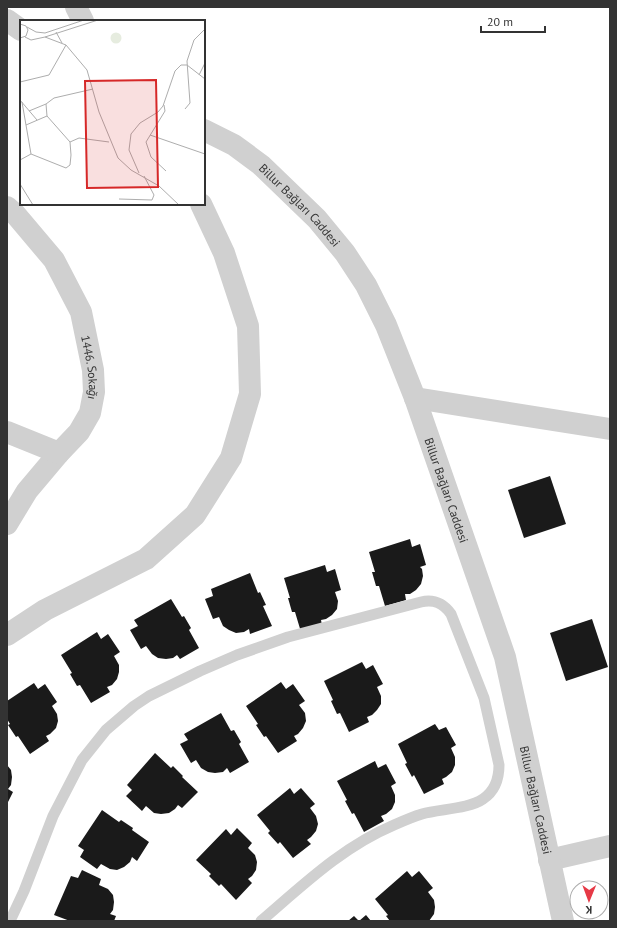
<svg xmlns="http://www.w3.org/2000/svg" width="617" height="928" font-family="'PT Sans',sans-serif">
  <style>
    .building { fill: #1a1a1a }
    .lines { fill: none; stroke-linecap: round; stroke-linejoin: round }
    .service { stroke: #d0d0d0; stroke-width: 11 }
    .minor { stroke: #d0d0d0; stroke-width: 22 }
    .tertiary { stroke: #d0d0d0; stroke-width: 22 }
    .labels { text-anchor: middle; dominant-baseline: central; stroke-width: 4; stroke-linejoin: round; paint-order: stroke }
    .street-label { font-size: 12px; fill: #333; stroke: #fff }
    .inset-road { fill: none; stroke: #adadad; stroke-width: 1 }
    .view { fill: #d62828; fill-opacity: 0.15; stroke: #d62828; stroke-width: 2 }
    .inset-edge { fill: none; stroke: #333; stroke-width: 2 }
  </style>
  <rect width="100%" height="100%" fill="#fff"/>
  <path class="building" d="M550,476L566,524L524,538L508,490Z
    M410,539L412,547L420,544L426,565L420,567L422,569L423,576L421,584L416,590L410,594H405L406,600L385,606L379,586H376L372,572H375L369,552Z
    M325,565L327,572L335,569L341,590L335,592L338,601L337,609L332,615L326,619L321,620L322,625L301,632L295,612H292L288,598H290L284,578Z
    M250,573L258,593L260,592L266,605L263,606L272,626L250,634L249,629L244,632L236,633L229,630L223,626L219,617L213,619L205,599L213,596L211,589Z
    M171,599L182,617L184,616L191,628L189,630L199,648L180,659L177,655L173,658L166,659L158,658L152,654L146,646L141,649L130,630L138,626L134,620Z
    M592,619L608,667L566,681L550,633Z
    M97,632L101,639L108,634L120,652L114,656L119,665V672L117,679L112,685L107,687L110,692L91,703L80,685L77,686L70,674L72,673L61,655Z
    M362,662L366,669L373,665L383,684L377,687L381,696V704L377,710L372,715L367,717L369,722L349,732L340,713L337,714L331,701L333,700L324,681Z
    M281,682L286,689L293,684L305,701L299,705L305,713L306,721L303,728L298,734L294,736L297,741L278,753L266,736L264,737L256,725L258,724L246,706Z
    M34,683L38,689L45,684L57,702L52,706L57,714L58,721L56,728L50,734L46,736L49,741L30,754L18,736L16,737L8,725L10,724L7,719V701Z
    M221,713L231,731L234,730L241,742L239,744L249,762L230,773L227,768L223,772L215,773L208,772L201,768L196,760L191,763L180,744L188,740L184,734Z
    M435,724L439,730L446,727L456,745L451,748L455,757V765L452,772L446,777L442,779L444,784L424,794L414,775L412,777L405,764L407,763L398,744Z
    M155,753L171,768L173,766L183,776L182,777L198,792L182,808L178,805L175,809L169,813L161,814L154,813L146,806L142,811L126,796L132,790L127,785Z
    M375,761L378,768L386,764L396,783L391,786L395,795V802L392,809L386,814L381,816L384,821L364,832L354,813L352,814L345,801L347,800L337,781Z
    M7,765L11,770L12,777L11,785L8,789L13,792L7,804Z
    M290,788L294,794L301,788L315,804L310,808L316,816L318,824L316,831L311,837L307,840L311,844L293,858L280,842L278,844L268,833L270,831L257,815Z
    M102,810L119,822L121,820L133,828L132,830L149,842L137,861L132,857L130,862L124,867L117,870L110,869L101,864L97,869L80,857L84,850L78,846Z
    M237,828L252,843L248,848L255,855L257,862L256,870L252,876L248,879L252,883L236,900L221,884L219,886L209,876L211,874L196,860L226,829L231,835Z
    M82,870L101,879L99,885L108,889L113,895L114,902L113,910L110,914L116,916L114,921H70L54,915L71,876L78,878Z
    M407,871L412,877L419,871L433,888L428,892L434,900L435,907L434,914L429,921H390L386,916L388,915L375,899Z
    M366,915L371,921H348L354,916L359,921Z"/>
  <g class="lines">
    <path class="service" d="M10,921L24,891L53,816L82,760L106,730L134,706L149,696L200,671L237,655L288,637L421,602C434,599 443,603 451,614L484,698L499,765C499,779 495,791 483,799C469,809 439,809 422,814C412,817 403,821 394,825C342,847 303,885 261,921"/>
    <g class="minor">
      <path d="M76,7L83,21"/>
      <path id="s1" d="M7,207L16,215L54,260L81,312L93,370L94,392L90,413L79,432L59,453L27,491L7,524"/>
      <path d="M415,398L610,429"/>
      <path d="M7,432L59,453"/>
      <path d="M7,635L45,610L146,559L195,515L231,458L250,394L248,326L224,253L201,204"/>
      <path d="M549,860L610,846"/>
    </g>
    <g class="tertiary">
      <path d="M7,20L21,30"/>
      <path id="s2" d="M204,130L234,145L261,165L317,219L345,253L366,285L386,325L415,398L505,657L563,921"/>
    </g>
  </g>
  <g class="labels">
    <g class="street-label">
      <text stroke="none"><textPath href="#s2" startOffset="123">Billur Bağları Caddesi</textPath></text>
      <text stroke="none"><textPath href="#s1" startOffset="186">1446. Sokağı</textPath></text>
      <text stroke="none"><textPath href="#s2" startOffset="448">Billur Bağları Caddesi</textPath></text>
      <text stroke="none"><textPath href="#s2" startOffset="771">Billur Bağları Caddesi</textPath></text>
    </g>
  </g>
  <g transform="translate(20 20)">
    <rect width="185" height="185" fill="#fff"/>
    <path d="M90.5 18a5.5 5.5 0 1 1 11 0a5.5 5.5 0 1 1-11 0Z" fill="#e6ecdf"/>
    <path class="inset-road" d="M0,4L6,6L8,10L6,16L0,18M7,7L16,12L25,13L64,0M36,12L42,23M5,17L11,20L25,17L78,0M25,17L46,25L67,50L79,92L98,138L111,150L139,166L159,185M167,45L185,59M179,55L185,43M0,62L29,55L46,25M0,80L17,100M2,82L11,134M144,85L145,91L126,122L131,137L146,151M165,89L170,83L167,41L174,20L185,9M9,91L26,84M27,96L26,84L34,78L73,69M6,105L27,96L50,122L51,135L50,145L46,148L11,134M130,115L185,134M50,122L59,118L89,122M0,140L11,134M119,153L109,130L111,114L120,103L138,92L143,86L155,51L161,45H167M0,164L13,185M99,179L132,180L134,175L124,156"/>
    <path class="view" d="M136,60L138,167L67,168L65,61Z"/>
    <rect width="185" height="185" class="inset-edge"/>
  </g>
  <rect width="617" height="928" fill="none" stroke="#333333" stroke-width="16"/>
  <g transform="translate(589 900) rotate(181)"><circle r="19" fill="#ffffff" stroke="#adadad"/>
  <path d="M0-3L7 15L0 10L-7 15Z" fill="#e63946"/>
  <text y="-6" font-size="11" font-weight="bold" text-anchor="middle" fill="#333333">K</text>
  </g>
  <path d="M481 26v6h64v-6" fill="none" stroke="#333333" stroke-width="2"/>
  <text x="487" y="26" font-size="12" fill="#333333" stroke="#ffffff" stroke-width="3" paint-order="stroke">20 m</text>
</svg>
